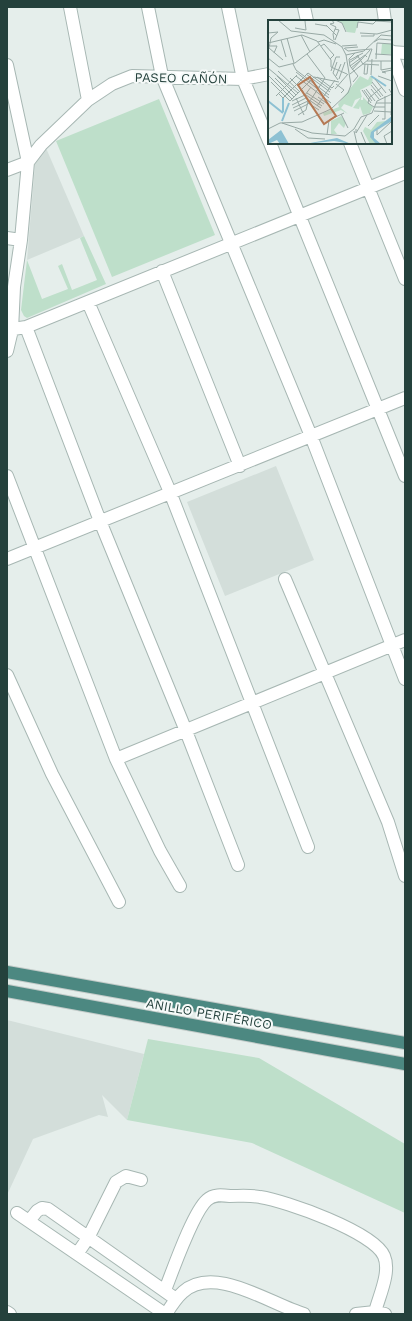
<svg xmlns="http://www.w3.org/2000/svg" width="412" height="1321" font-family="'Work Sans',sans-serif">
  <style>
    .built { fill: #d3deda }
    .green { fill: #bedfca }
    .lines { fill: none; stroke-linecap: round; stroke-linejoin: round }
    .minor-casing { stroke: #a7b7b3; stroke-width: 14 }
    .tertiary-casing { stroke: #a7b7b3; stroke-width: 14 }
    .trunk-casing { stroke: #c2cac8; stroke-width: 14 }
    .minor { stroke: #fff; stroke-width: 12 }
    .tertiary { stroke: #fff; stroke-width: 12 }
    .trunk { stroke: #4c8881; stroke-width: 12 }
    .labels { text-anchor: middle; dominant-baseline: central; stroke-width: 4; stroke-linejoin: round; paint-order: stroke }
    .street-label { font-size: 13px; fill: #24413c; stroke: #f6faf9 }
    .inset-river { fill: none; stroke: #8dc1d3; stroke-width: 2 }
    .inset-road { fill: none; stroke: #98a9a5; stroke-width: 1 }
    .view { fill: #b57954; fill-opacity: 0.15; stroke: #b57954; stroke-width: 2 }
    .inset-edge { fill: none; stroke: #24413c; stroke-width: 2 }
  </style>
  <rect width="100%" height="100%" fill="#e5eeeb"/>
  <path class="built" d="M46,148L84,236L27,260L35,164Z
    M276,466L314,560L225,596L187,502Z
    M7,1020L144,1054L127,1120L102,1095L108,1117L99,1115L33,1139L7,1195Z"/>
  <path class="green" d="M159,99L215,235L112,277L56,141Z
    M84,236L106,284L27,318L24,316L21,310L27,260L42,299L68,289L58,266L62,264L72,290L97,280L80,238Z
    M148,1039L259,1058L405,1144V1213L252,1143L127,1120Z"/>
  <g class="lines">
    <defs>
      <path id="minor" d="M70,7L88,100
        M148,7L162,76L311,436L405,679
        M228,7L243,79L269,141
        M383,7L385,21
        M391,51L405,90
        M7,65L28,162L21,240L14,287L12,330L7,351
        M270,143L405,476
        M350,143L405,279
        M7,170L28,162L41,145L88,100L112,84L132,76L243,79L269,74
        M7,238L21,240
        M162,271L240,466
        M88,302L170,492L308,847
        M26,327L100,521L186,731L238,865
        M7,330L26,327L405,173
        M7,476L116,759L160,851L180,886
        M7,559L405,398
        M285,579L388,822L405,876
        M7,675L52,774L119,902
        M116,759L405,640
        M17,1213L165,1314
        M29,1221L37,1211L42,1208L48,1209L176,1299
        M77,1254L88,1238L116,1182L126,1176L141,1180
        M165,1290C173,1270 193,1212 207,1200C213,1194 222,1195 230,1196C240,1196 251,1195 260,1197C286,1201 374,1232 384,1256C391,1272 379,1296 375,1312
        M7,1312L10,1314
        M166,1314C171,1306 176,1298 183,1292C214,1264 270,1304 304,1314
        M356,1314L375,1312L385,1314"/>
      <path id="tertiary" d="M304,7L307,21
        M391,52L405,53"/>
      <path id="trunk" d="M7,972L405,1043
        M7,991L405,1064"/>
    </defs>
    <use href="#minor" class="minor-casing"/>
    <use href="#tertiary" class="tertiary-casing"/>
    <use href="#trunk" class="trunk-casing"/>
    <use href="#minor" class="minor"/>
    <use href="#tertiary" class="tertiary"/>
    <use href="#trunk" class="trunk"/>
  </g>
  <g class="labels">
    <g class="street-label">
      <text transform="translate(181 78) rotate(1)">PASEO CAÑÓN</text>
      <text transform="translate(209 1014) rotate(10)">ANILLO PERIFÉRICO</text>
    </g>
  </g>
  <g transform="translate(268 20)">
    <rect width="124" height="124" fill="#e5eeeb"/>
    <path d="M68,0H91L87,13L79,12L74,3ZM114,24H124V34H113ZM92,56L100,60L102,56H105L104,64L92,70L94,77L87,80L84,87L76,84L73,88L80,94L73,90L56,96L55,93L71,87L70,84ZM93,77V80H95V77L105,87L102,93L95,95L92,86L91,89L85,88ZM73,96L78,103L76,108L71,103L66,110L69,114H63V101ZM118,101L120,102L111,106L103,115L109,124H102L95,111L97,107L103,110L109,102Z" fill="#bedfca"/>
    <path d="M124,96V101L106,112V118L113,124H108L102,117L103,112ZM13,110L21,124H12L9,120L0,124V120ZM69,118L83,124L66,121L37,124Z" fill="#8dc1d3"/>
    <path class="inset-river" d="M103,56L118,66M15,78V92M0,81L15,93M14,101L21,83"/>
    <path class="inset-road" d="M64,0L66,3L62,4L68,7L65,14L66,20M67,0L74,3L78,12M47,4L59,6M58,5L69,16M27,8L38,10L37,1M89,8L90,2L105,4L108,1L124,2M67,9L71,10L67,20M0,13L10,12L3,18L1,28M92,13L109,14L124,10M33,15L42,32M93,16H106V14M19,18L26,43M13,20L18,37M50,22L56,20L68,24M106,22L111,19L124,20M0,23L34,15L49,21L63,40M2,26H9L6,33M53,26L56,24L66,35L62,39M74,26L89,25M1,28L15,40M76,28L80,31L104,29L100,40L82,54M77,28L90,27M39,34L57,58M107,34L124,35M78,35L96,31L113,15L124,16M89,35L95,44L111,45M0,38L11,47M108,39L109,23L124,24M63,40V47L79,54M82,40L95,33M99,41H124M113,41V50L124,48M69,42L65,53L70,60M81,43L91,36M25,44L28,50L61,75M97,44L96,54H99L100,44M82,46L97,35L99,37M11,47L27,43L52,24M0,48L30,73M83,48L93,40M84,50L102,30M10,51L32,72M63,51L68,37H72M28,52L61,78M118,53L114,52L124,50M38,54L62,72M0,55L24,79M103,55L104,39M9,56L28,75M28,56L63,83M68,56L73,44M110,56L124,61M49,57L64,68L66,66M7,58L26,77M22,58L34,70L40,81L38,90L30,95M71,59L77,42M107,59L118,73M3,62L22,81L46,57L71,62M85,62L90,56L82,46L81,39L87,33M104,62L115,76M68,64L76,70L73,73M103,65L113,77M114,67L101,78L100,83L106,87H117M67,69L80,54M98,69L107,81M103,69L111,79M94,70L103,83M96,70L104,81M39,73L56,84M11,74L15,78L40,53L63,70M38,75L54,86M8,76L29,55M50,77L61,85M28,78L36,95M41,80L53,88M24,81L37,75L43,67M40,83L51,90M108,83H124M24,85L38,78M49,86L67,60M25,88L40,81M26,91L40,84L57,58M106,91L123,92M73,94L80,108M123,95L124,74M114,99H117V76M14,103L44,113L77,116L86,109L93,97L104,93L109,81L124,74L121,69M100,106L111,95M0,109L12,103L34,102L63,89L80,73L83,65L78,35L74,27L56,15L23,11L10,0M27,109L40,118L57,119M88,109V113L99,95M109,110V115L124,101M86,111L89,124M93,112L98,124M59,115L61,100L76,93M119,124L116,116L124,111"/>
    <path class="view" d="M42,57L68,96L56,104L30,65Z"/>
    <rect width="124" height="124" class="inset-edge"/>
  </g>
  <rect width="412" height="1321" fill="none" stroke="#24413c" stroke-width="16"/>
</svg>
